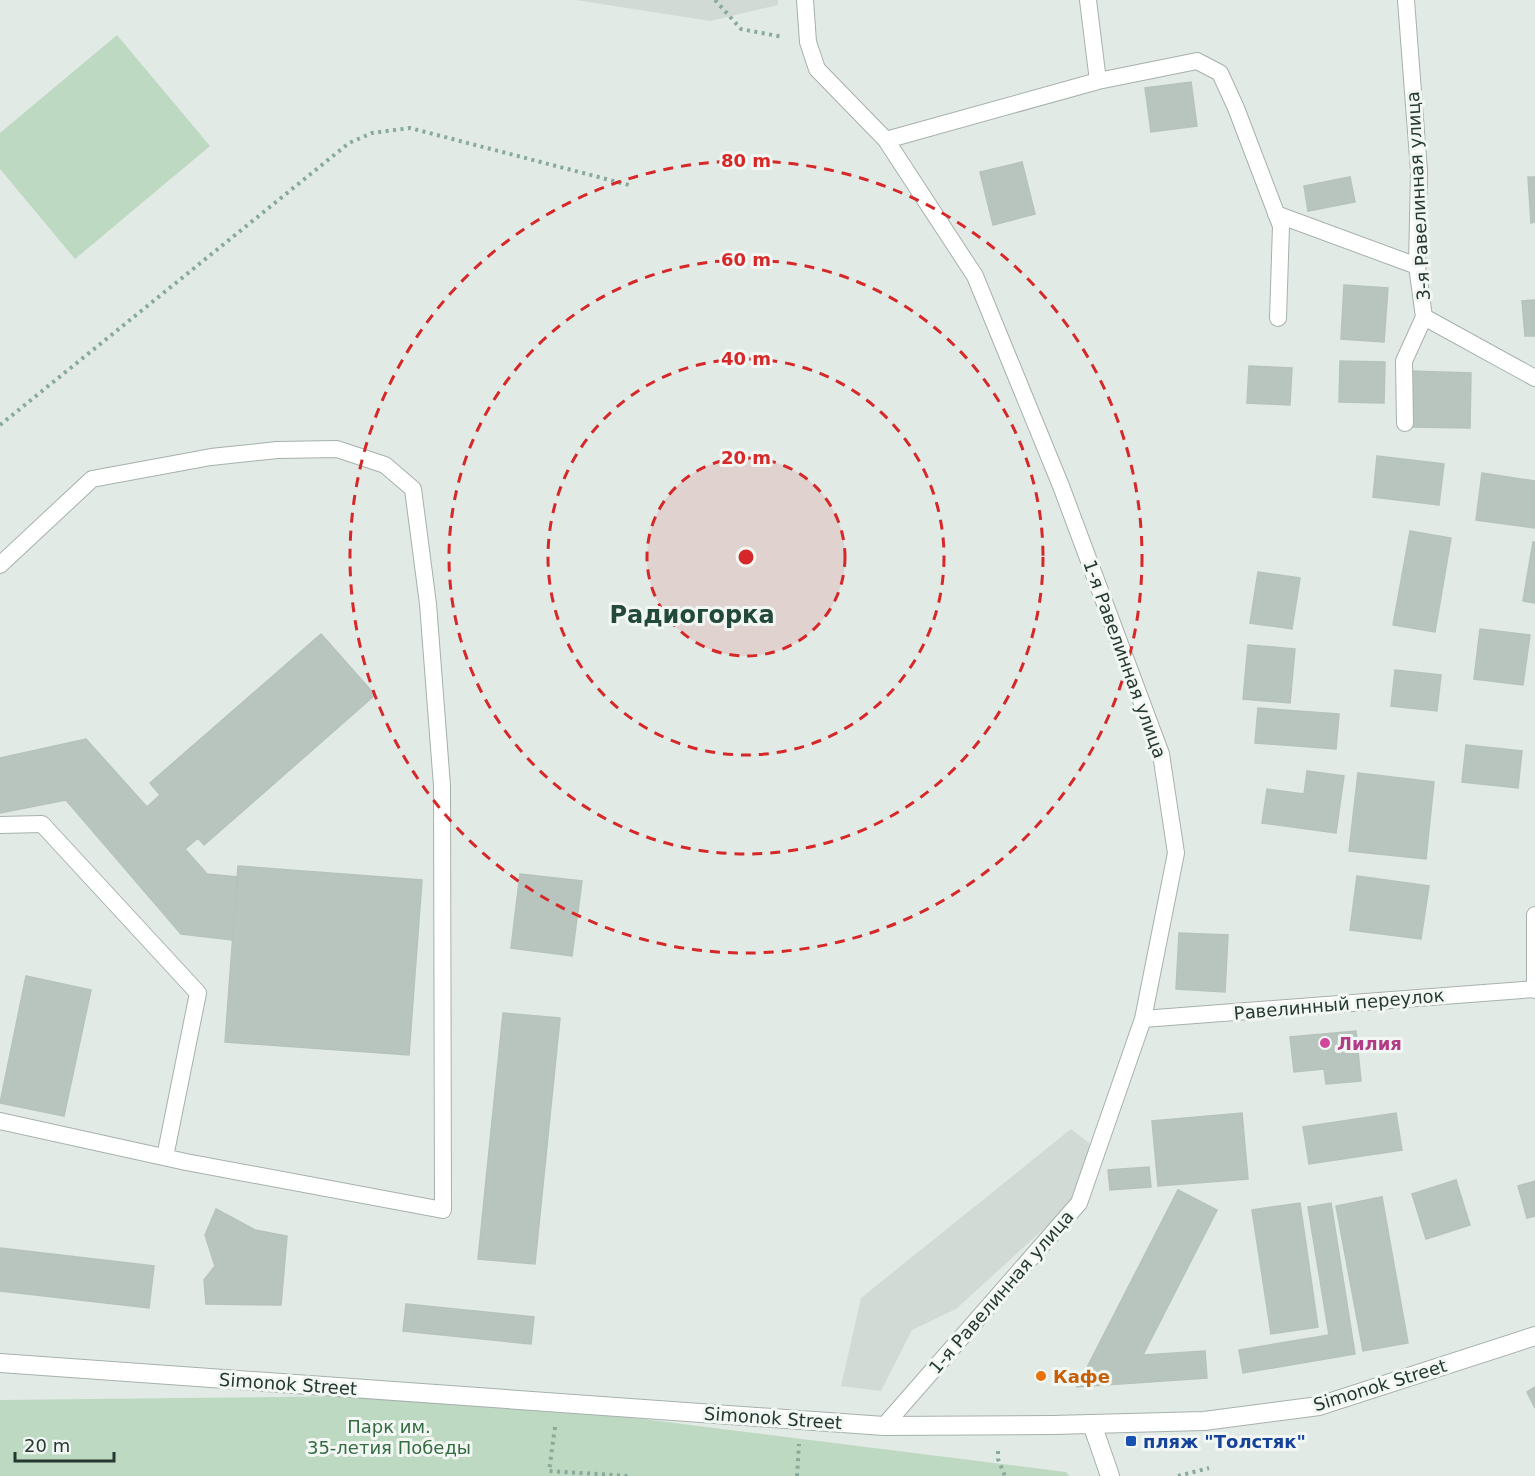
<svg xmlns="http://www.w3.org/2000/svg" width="1535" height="1476" font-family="'DejaVu Sans',sans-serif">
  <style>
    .built { fill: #d1dad5 }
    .green { fill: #bed9c2 }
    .building { fill: #b8c5bf; stroke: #b6c3bc; stroke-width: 1.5 }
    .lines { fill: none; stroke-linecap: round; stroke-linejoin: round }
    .lane-casing { stroke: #a6b1ac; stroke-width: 18 }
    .street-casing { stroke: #a6b1ac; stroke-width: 20 }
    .path { stroke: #87aa9b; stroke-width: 4; stroke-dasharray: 3 4.5; stroke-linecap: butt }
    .lane { stroke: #fff; stroke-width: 16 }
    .street { stroke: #fff; stroke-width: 18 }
    .ring { fill: none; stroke: #d62828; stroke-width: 3; stroke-dasharray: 10 8 }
    .hotel-dot { fill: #d1479c; stroke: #f2f7f4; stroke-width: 2 }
    .food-dot { fill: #e8710a; stroke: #f2f7f4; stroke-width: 2 }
    .transit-dot { fill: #1a4fb4; stroke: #f2f7f4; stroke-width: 2 }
    .labels { text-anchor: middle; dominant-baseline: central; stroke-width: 6; stroke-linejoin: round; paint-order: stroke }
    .street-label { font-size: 18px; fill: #253931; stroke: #f2f7f4 }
    .hotel-label { font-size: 18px; font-weight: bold; fill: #b23c85; stroke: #f2f7f4; text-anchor: start }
    .food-label { font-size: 18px; font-weight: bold; fill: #c56008; stroke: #f2f7f4; text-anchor: start }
    .park-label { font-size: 18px; fill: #346b42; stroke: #f2f7f4 }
    .transit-label { font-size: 18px; font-weight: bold; fill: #164399; stroke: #f2f7f4; text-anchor: start }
    .district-label { font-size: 24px; font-weight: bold; fill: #23493b; stroke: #f2f7f4 }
    .centre { fill: #d62828; stroke: #f2f7f4; stroke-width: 3 }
    .ring-label { font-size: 18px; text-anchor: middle; font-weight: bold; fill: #d62828; stroke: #f2f7f4; stroke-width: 6; stroke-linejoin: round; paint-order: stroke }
  </style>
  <rect width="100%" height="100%" fill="#e2eae6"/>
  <path class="built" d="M576,0H778V5L710,21Z
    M1071,1129L1094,1147L1071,1204L956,1309L912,1330L881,1391L841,1386L861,1298Z"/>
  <path class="green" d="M117,35L210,146L75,259L0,169V133Z
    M452,1395L1066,1472L1069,1476H0V1400Z"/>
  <path class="building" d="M1191,82L1197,126L1151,132L1145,88Z
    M1022,162L1035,214L993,225L980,172Z
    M1350,177L1355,202L1308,211L1304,186Z
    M1528,177H1535V222L1531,223Z
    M1344,285L1388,288L1384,342L1341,339Z
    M1535,300V336H1525L1522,301Z
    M1340,361L1385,362L1384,403L1339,402Z
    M1249,366L1292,368L1290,405L1247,403Z
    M1411,371L1471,373L1470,428L1410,427Z
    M1377,456L1444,464L1439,505L1373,497Z
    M1482,473L1535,481V528L1476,520Z
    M1410,531L1451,538L1435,632L1393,625Z
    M1533,542H1535V603L1523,601Z
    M1258,572L1300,578L1292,629L1250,623Z
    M1480,629L1530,635L1523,685L1474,679Z
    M321,634L375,695L204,845L198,838L185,849L207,874L238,877L232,940L181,934L66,800L0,813V758L86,739L147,807L160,795L150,783Z
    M1248,645L1295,649L1290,703L1243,699Z
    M1395,670L1441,675L1437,711L1391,706Z
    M1258,708L1339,714L1336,749L1255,743Z
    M1466,745L1522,751L1518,788L1462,782Z
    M1307,771L1344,776L1336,833L1262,823L1267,789L1304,794Z
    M1358,773L1434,782L1426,859L1349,851Z
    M238,866L422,880L409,1055L225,1042Z
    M520,874L582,881L572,956L511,948Z
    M1357,876L1429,886L1421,939L1350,930Z
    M1179,933L1228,935L1225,992L1176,989Z
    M26,976L91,990L64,1116L0,1103Z
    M503,1013L560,1018L535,1264L478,1259Z
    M1356,1031L1361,1081L1326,1084L1324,1069L1294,1072L1290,1037Z
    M1242,1113L1248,1179L1158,1186L1152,1121Z
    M1396,1113L1402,1150L1309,1164L1303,1127Z
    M1149,1167L1151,1187L1110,1190L1108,1170Z
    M1456,1180L1470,1225L1426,1239L1412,1194Z
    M1535,1181V1216L1527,1218L1518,1186Z
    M1178,1190L1217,1210L1143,1355L1205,1351L1207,1378L1077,1387Z
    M1382,1197L1408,1343L1363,1351L1336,1206Z
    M1300,1203L1318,1327L1271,1334L1252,1210Z
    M1331,1203L1355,1354L1243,1373L1239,1350L1329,1335L1308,1207Z
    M216,1209L255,1230L287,1236L281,1305L206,1304L204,1280L215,1266L205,1235Z
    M0,1248L154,1266L149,1308L0,1291Z
    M406,1304L534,1317L531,1344L403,1331Z
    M1535,1387V1408L1527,1392Z"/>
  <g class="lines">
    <defs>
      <path id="lane" d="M805,0L808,42L817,69L886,140L975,276L1061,486L1161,754L1176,853L1143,1019L1079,1203L884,1426
        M1088,0L1098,81L1197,61L1220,73L1236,108L1281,226L1278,318
        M886,140L1098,81
        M1276,214L1417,266
        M1424,317L1535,378
        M1405,423L1404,361L1424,317L1417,266L1419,171L1406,0
        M0,565L92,479L211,457L277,450L337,449L385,465L413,489L428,604L442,786L443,1210L186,1162L0,1121
        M0,825L42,824L198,993L165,1157
        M1535,915V990
        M1143,1019L1535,989"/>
      <path id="street" d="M0,1363L884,1426L1053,1425L1204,1421L1319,1406L1535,1336
        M1092,1424L1110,1476"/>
    </defs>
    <use href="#lane" class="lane-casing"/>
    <use href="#street" class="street-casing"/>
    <path class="path" d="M715,0L741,29L783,37
      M0,425L349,143L372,133L410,128L633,186
      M555,1427L549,1471L629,1476
      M998,1451V1459L1005,1476
      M797,1476L799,1444
      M1178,1476L1209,1468"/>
    <use href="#lane" class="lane"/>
    <use href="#street" class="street"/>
  </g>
  <circle cx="746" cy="557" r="99" fill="#d62828" fill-opacity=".12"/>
  <g class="ring">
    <circle cx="746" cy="557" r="99"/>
    <circle cx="746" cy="557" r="198"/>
    <circle cx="746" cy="557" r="297"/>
    <circle cx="746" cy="557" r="396"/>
  </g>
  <circle class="hotel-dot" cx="1325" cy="1043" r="6"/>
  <circle class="food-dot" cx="1041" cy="1376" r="6"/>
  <rect class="transit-dot" x="1125" y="1435" width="12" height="12" rx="3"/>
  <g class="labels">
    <g class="street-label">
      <text transform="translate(1418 196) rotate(-93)">3-я Равелинная улица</text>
      <text transform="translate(1125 659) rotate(70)">1-я Равелинная улица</text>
      <text transform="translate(1339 1004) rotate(-5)">Равелинный переулок</text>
      <text transform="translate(1001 1292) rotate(-49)">1-я Равелинная улица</text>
      <text transform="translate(288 1384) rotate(4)">Simonok Street</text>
      <text transform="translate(1380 1385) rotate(-17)">Simonok Street</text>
      <text transform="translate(773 1418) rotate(4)">Simonok Street</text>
    </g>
    <g class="hotel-label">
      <text x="1337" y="1043">Лилия</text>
    </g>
    <g class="food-label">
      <text x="1053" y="1376">Кафе</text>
    </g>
    <g class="park-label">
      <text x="389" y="1426">Парк им.<tspan x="389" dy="21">35-летия Победы</tspan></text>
    </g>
    <g class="transit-label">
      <text x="1143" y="1441">пляж "Толстяк"</text>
    </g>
    <g class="district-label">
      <text x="692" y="615">Радиогорка</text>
    </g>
  </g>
  <circle cx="746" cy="557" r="9" class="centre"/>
  <g class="ring-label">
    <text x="746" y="167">80 m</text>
    <text x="746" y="266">60 m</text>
    <text x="746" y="365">40 m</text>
    <text x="746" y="464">20 m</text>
  </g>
  <path d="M15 1452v9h99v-9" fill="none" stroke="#253931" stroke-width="3"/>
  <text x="24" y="1452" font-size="18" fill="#253931" stroke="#f2f7f4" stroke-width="4.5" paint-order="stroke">20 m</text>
</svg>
